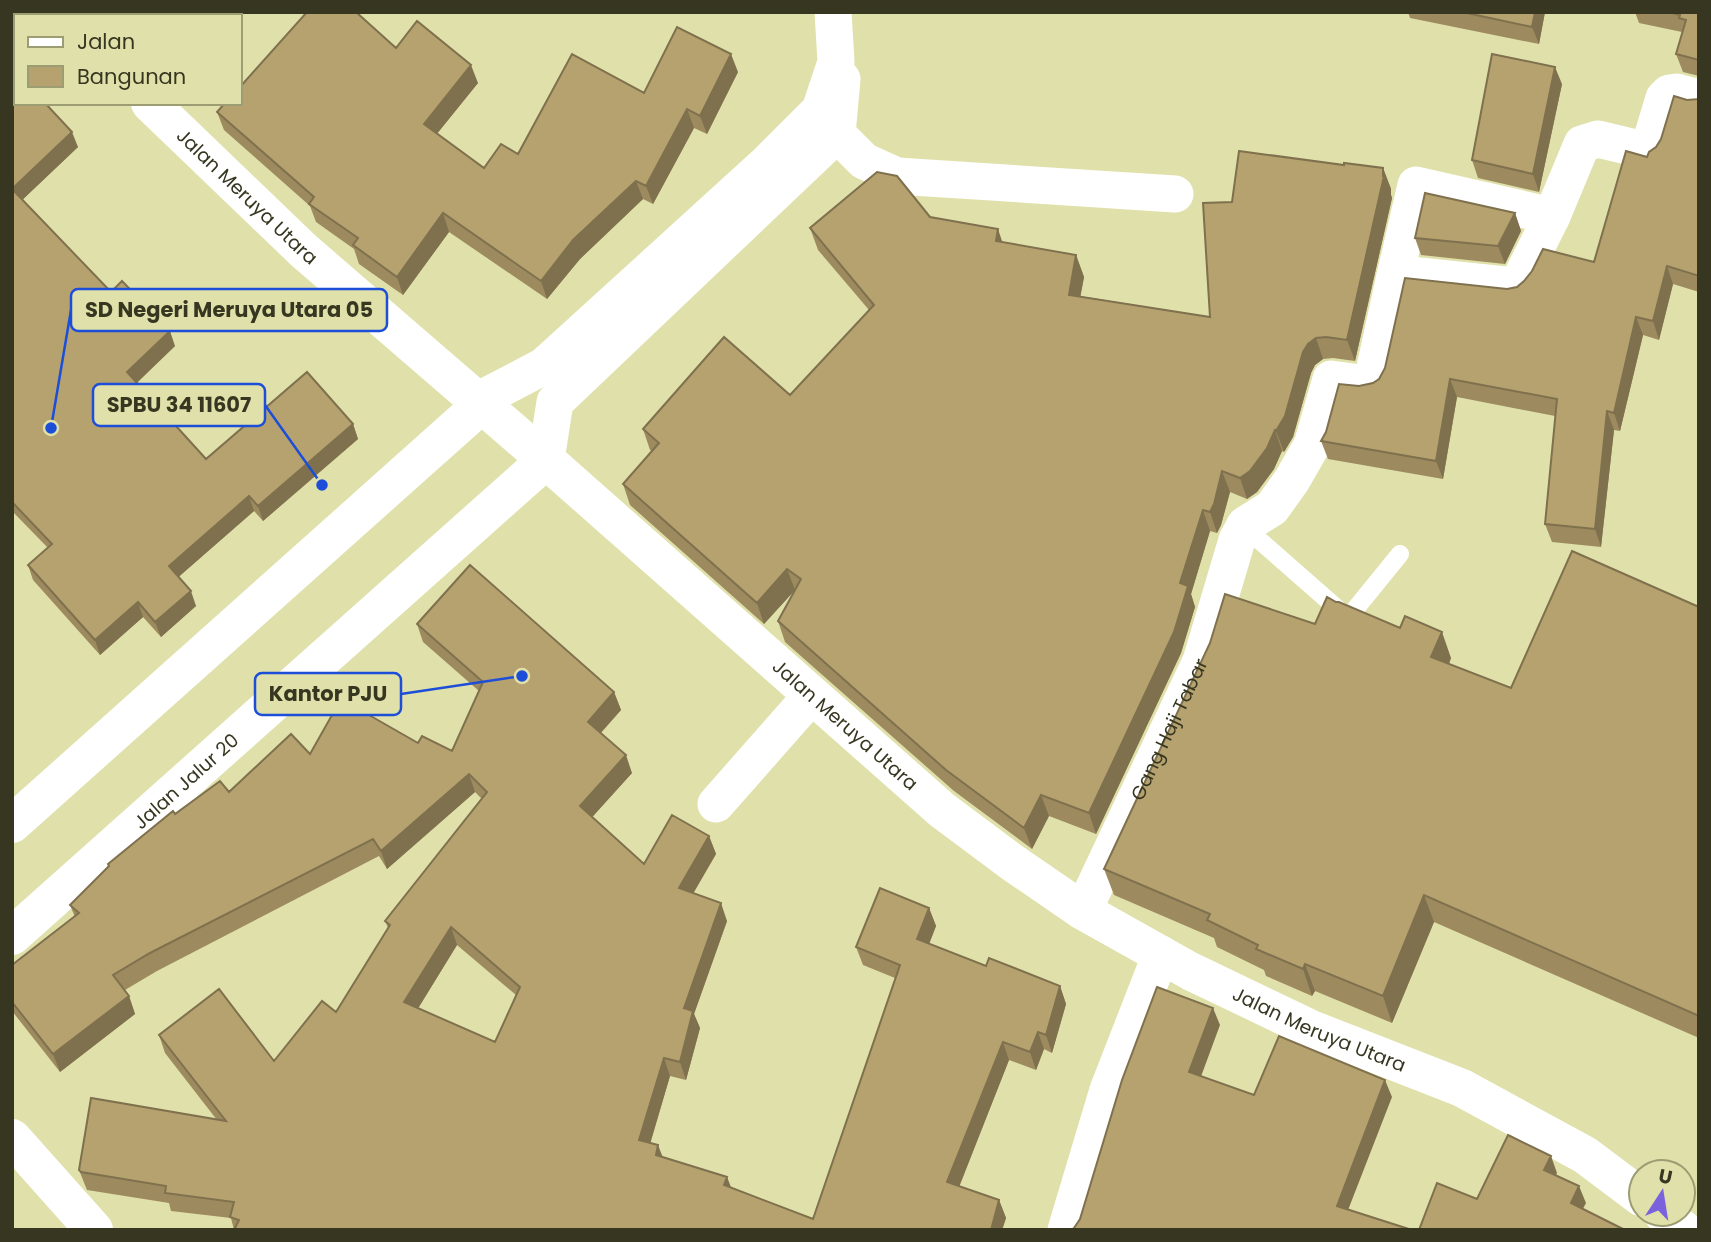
<svg xmlns="http://www.w3.org/2000/svg" width="1711" height="1242" font-family="Poppins,sans-serif">
  <style>
    .lines { fill: none; stroke-linecap: round; stroke-linejoin: round }
    .lane { stroke: #fff; stroke-width: 18 }
    .street { stroke: #fff; stroke-width: 37 }
    .secondary { stroke: #fff; stroke-width: 38 }
    .wall { fill: #9d8b5f; fill-rule: evenodd }
    .shaded-wall { fill: #7f714e }
    .building { fill: #b6a26f; stroke: #7f714e; stroke-width: 2; fill-rule: evenodd }
    .labels { text-anchor: middle; dominant-baseline: central; stroke-width: 5; stroke-linejoin: round; paint-order: stroke }
    .street-label { font-size: 19px; fill: #373721; stroke: #e0e1aa }
    .leader { fill: none; stroke: #1d4ed8; stroke-width: 2.5 }
    .callout-dot { fill: #1d4ed8; stroke: #e0e1aa; stroke-width: 2.5 }
    .callout { fill: #e0e1aa; stroke: #1d4ed8; stroke-width: 2.5 }
    .callout-label { font-size: 21px; text-anchor: middle; font-weight: bold; fill: #373721 }
  </style>
  <rect width="100%" height="100%" fill="#e0e1aa"/>
  <g class="lines">
    <path class="lane" d="M1237,540L1258,539L1348,618L1400,554"/>
    <g class="street">
      <path d="M126,16L136,12"/>
      <path d="M842,79L837,134L864,161L897,176L1175,194"/>
      <path d="M1395,276L1416,185L1552,216"/>
      <path d="M477,401L544,366L766,164L820,110L836,62L833,12"/>
      <path d="M546,460L555,402L837,134"/>
      <path d="M716,804L812,695"/>
      <path id="s1" d="M1083,911L1201,661L1237,540L1245,525L1272,508L1292,480L1312,445L1331,379L1368,384L1372,381L1395,276L1400,274L1515,286L1520,280L1552,216L1582,144L1598,139L1648,151L1664,98L1669,93L1677,92L1699,98"/>
      <path d="M1066,1230L1108,1090L1161,954"/>
    </g>
    <g class="secondary">
      <path d="M72,12L74,16"/>
      <path id="s2" d="M150,103L303,250L546,460L942,810L1013,863L1083,911L1190,971L1311,1029L1462,1088L1585,1155L1641,1197"/>
      <path d="M12,824L481,405"/>
      <path id="s3" d="M12,936L546,460"/>
      <path d="M12,1138L94,1230"/>
      <path d="M1663,1214L1684,1230"/>
    </g>
  </g>
  <path class="wall" d="M97,12H105L106,16H98Z
    M1408,12H1545L1539,44L1410,18Z
    M1635,12H1699V76L1683,72L1676,54L1682,32L1639,23Z
    M396,48L478,83L437,134L484,168L518,154L644,93L738,72L707,134L694,128L653,204L643,199L580,259L547,299L449,232L403,295L359,264L354,249L316,222L310,206L224,130L217,112Z
    M1562,84L1539,192L1478,178L1472,160Z
    M12,86L78,147L22,200L111,292L175,346L137,383L206,459L353,424L358,439L263,521L254,511L178,577L196,606L161,637L143,617L100,655L33,580L28,565L48,548L12,511Z
    M1699,99V292L1673,284L1659,340L1643,335L1620,431L1614,430L1601,547L1552,542L1545,524L1555,416L1457,397L1443,479L1328,459L1321,441L1359,386L1373,383L1507,289L1517,287L1594,262L1647,157L1656,147L1687,100Z
    M1344,165L1383,168L1391,189V195L1392,198L1355,361L1333,358L1323,359L1315,365L1311,373L1293,437L1284,452L1282,451L1274,469L1257,492L1247,499L1230,492L1221,525L1217,533L1210,531L1191,594L1195,607L1181,653L1096,834L1049,816L1032,849L954,791L785,642L778,621L795,590L764,624L630,505L623,484L652,451L650,450L643,429L790,395L869,310L818,250L810,228L930,217L1002,242L1076,255L1084,277L1080,296L1210,317L1232,202Z
    M1515,213L1521,231L1505,264L1421,255L1415,238Z
    M1336,602L1400,628L1451,658L1449,664L1511,688L1699,607V1038L1434,922L1392,1023L1315,991L1312,996L1266,976L1264,970L1217,947L1214,938L1114,895L1104,869Z
    M417,624L614,692L621,710L601,733L632,773L592,817L644,864L709,836L716,854L693,893L727,921L694,1014L700,1028L686,1080L670,1076L650,1143L663,1157L727,1177L731,1187L813,1219L895,978L863,965L856,947L929,908L936,926L929,944L986,966L1060,986L1066,1004L1052,1053L1044,1049L1036,1070L1009,1060L959,1186L999,1200L1006,1218L1002,1230H234L231,1218L171,1211L169,1203L87,1190L79,1170L217,1120L165,1053L159,1035L274,1061L336,1012L388,928L385,921L482,799L475,792L387,869L379,856L157,971L125,990L129,996L135,1014L60,1072L12,1011V965L75,917L70,905L109,867L108,864L175,814L229,792L310,754L418,743L452,751L479,691L423,642ZM457,945L516,995L495,1042L418,1008Z"/>
  <path class="shaded-wall" d="M1535,12H1545L1539,44L1532,27Z
    M731,54L738,72L707,134L700,116Z
    M471,65L478,83L430,142L424,124Z
    M1555,67L1562,84L1539,192L1533,174Z
    M687,109L694,128L653,204L646,186Z
    M72,132L78,147L18,204L12,189Z
    M1383,168L1391,189V195L1392,198L1355,361L1347,340Z
    M636,181L643,199L580,259L547,299L541,281L573,240Z
    M443,213L449,232L403,295L397,277Z
    M1515,213L1521,231L1505,264L1498,246Z
    M998,229L1005,250L996,241Z
    M1076,255L1084,277L1077,316L1069,295Z
    M1667,266L1673,284L1659,340L1653,321Z
    M1636,317L1643,335L1620,431L1614,413Z
    M170,331L175,346L132,387L127,372Z
    M1316,338L1323,359L1315,365L1311,373L1293,437L1284,452L1276,431L1303,352L1308,344Z
    M1450,379L1457,397L1443,479L1436,461Z
    M1607,411L1614,430L1601,547L1595,529Z
    M353,424L358,439L263,521L258,506Z
    M1275,430L1282,451L1274,469L1257,492L1247,499L1240,478Z
    M1222,471L1230,492L1221,525L1217,533L1210,512Z
    M249,496L254,511L174,581L169,566Z
    M1203,510L1210,531L1191,594L1195,607L1181,653L1096,834L1089,813L1180,583Z
    M787,569L795,590L764,624L757,603Z
    M191,591L196,606L161,637L155,622Z
    M138,602L143,617L100,655L95,640Z
    M1442,632L1451,658L1441,684L1431,657Z
    M614,692L621,710L594,740L588,722Z
    M626,755L632,773L586,824L580,806Z
    M469,774L475,792L387,869L381,851Z
    M1041,795L1049,816L1032,849L1024,828Z
    M709,836L716,854L686,906L679,888Z
    M1424,895L1434,922L1392,1023L1383,996Z
    M721,903L727,921L694,1014L700,1028L686,1080L680,1062L684,1008Z
    M929,908L936,926L924,957L917,939Z
    M451,927L457,945L411,1020L404,1002Z
    M1305,964L1315,991L1312,996L1303,969Z
    M1060,986L1066,1004L1052,1053L1046,1035Z
    M129,996L135,1014L60,1072L53,1054Z
    M1213,1008L1220,1025L1196,1090L1189,1072Z
    M1038,1032L1044,1049L1036,1070L1030,1052Z
    M1003,1042L1009,1060L954,1200L947,1182Z
    M664,1058L670,1076L646,1158L639,1140Z
    M1385,1080L1392,1097L1343,1223L1337,1206Z
    M658,1145L665,1163L656,1155Z
    M1551,1156L1557,1173L1550,1187L1544,1170Z
    M727,1177L733,1194L724,1185Z
    M1579,1186L1586,1203L1577,1220L1571,1203Z
    M999,1200L1006,1218L1002,1230H991Z"/>
  <path class="building" d="M160,12H222L223,15L222,16H162Z
    M307,12H356L396,48L417,21L471,65L424,124L484,168L501,144L518,154L572,54L644,93L677,27L731,54L700,116L687,109L646,186L636,181L573,240L541,281L443,213L397,277L353,245L358,238L309,204L314,197L217,112L225,103H240V87Z
    M1462,12H1535L1532,27Z
    M1669,12H1699V60L1676,54L1686,20L1679,18L1680,15Z
    M1492,54L1555,67L1533,174L1472,160Z
    M16,83V103H45L72,132L12,189L111,292L122,281L170,331L127,372L206,459L307,372L353,424L258,506L249,496L169,566L191,591L155,622L138,602L95,640L28,565L52,544L12,502V86Z
    M1674,96L1687,100L1699,99V276L1667,266L1653,321L1636,317L1614,413L1607,411L1595,529L1545,524L1557,399L1450,379L1436,461L1321,441L1326,432L1339,384L1359,386L1373,383L1379,379L1385,368L1405,278L1507,289L1517,287L1524,281L1532,271L1543,249L1594,262L1626,151L1647,157L1649,152L1656,147L1661,139Z
    M1239,151L1344,165V163L1383,168V176H1384L1347,340L1326,337L1316,338L1308,344L1303,352L1285,416L1276,431L1275,430L1267,448L1250,471L1240,478L1222,471L1214,504L1210,512L1203,510L1180,583L1188,586L1174,632L1089,813L1041,795L1024,828L946,770L778,621L801,579L787,569L757,603L623,484L659,443L643,429L724,337L790,395L874,305L810,228L877,172L897,176L930,217L998,229L996,241L1076,255L1069,295L1210,317L1203,203L1232,202Z
    M1425,193L1515,213L1498,246L1415,238Z
    M1572,551L1699,607V1016L1424,895L1383,996L1305,964L1303,969L1256,949L1258,945L1207,920L1210,914L1104,869L1210,643L1225,594L1315,624L1327,597L1336,602H1339L1400,628L1405,616L1442,632L1431,657L1511,688Z
    M470,565L614,692L588,722L626,755L580,806L644,864L672,815L709,836L679,888L721,903L684,1008L693,1011L680,1062L664,1058L639,1140L658,1145L656,1155L727,1177L724,1185L813,1219L900,965L856,947L880,888L929,908L917,939L986,966L989,958L1060,986L1046,1035L1038,1032L1030,1052L1003,1042L947,1182L999,1200L991,1230H234L239,1220L230,1217L234,1202L165,1193L166,1186L81,1172L79,1170L91,1098L226,1121L159,1035L219,989L274,1061L322,1001L336,1012L390,925L385,921L487,792L469,774L381,851L373,839L150,953L113,975L129,996L53,1054L12,1002V965L79,913L70,905L109,866L108,864L173,811L175,814L220,781L229,792L291,734L310,754L341,699L418,743L422,736L452,751L483,682L417,624ZM451,927L520,987L495,1042L404,1002Z
    M1157,987L1213,1008L1189,1072L1254,1095L1279,1036L1385,1080L1337,1206L1412,1230H1071L1074,1228L1080,1219L1122,1080Z
    M1508,1135L1551,1156L1544,1170L1579,1186L1571,1203L1625,1230H1419L1437,1183L1477,1199Z"/>
  <g class="labels">
    <g class="street-label">
      <text stroke="none"><textPath href="#s2" startOffset="135">Jalan Meruya Utara</textPath></text>
      <text stroke="none"><textPath href="#s2" startOffset="933">Jalan Meruya Utara</textPath></text>
      <text stroke="none"><textPath href="#s1" startOffset="201">Gang Haji Tabar</textPath></text>
      <text stroke="none"><textPath href="#s3" startOffset="233">Jalan Jalur 20</textPath></text>
      <text stroke="none"><textPath href="#s2" startOffset="1500">Jalan Meruya Utara</textPath></text>
    </g>
  </g>
  <path class="leader" d="M51 428L71 310M322 485L265 405M522 676L401 694"/>
  <g class="callout-dot">
    <circle cx="51" cy="428" r="7"/>
    <circle cx="322" cy="485" r="7"/>
    <circle cx="522" cy="676" r="7"/>
  </g>
  <g class="callout">
    <rect x="71" y="289" width="316" height="42" rx="7"/>
    <rect x="93" y="384" width="172" height="42" rx="7"/>
    <rect x="255" y="673" width="146" height="42" rx="7"/>
  </g>
  <g class="callout-label">
    <text x="229" y="317">SD Negeri Meruya Utara 05</text>
    <text x="179" y="412">SPBU 34 11607</text>
    <text x="328" y="701">Kantor PJU</text>
  </g>
  <rect width="1711" height="1242" fill="none" stroke="#373721" stroke-width="28"/>
  <rect x="14" y="14" width="228" height="91" fill="#e0e1aa" stroke="#9c9d73" stroke-width="2"/>
  <rect x="28" y="37" width="35" height="10" fill="#ffffff" stroke="#9c9d73" stroke-width="2"/>
  <text x="77" y="49" font-size="21" fill="#373721">Jalan</text>
  <rect x="28" y="66" width="35" height="21" fill="#b6a26f" stroke="#9c9d73" stroke-width="2"/>
  <text x="77" y="84" font-size="21" fill="#373721">Bangunan</text>
  <g transform="translate(1662 1193) rotate(12)"><circle r="33" fill="#e0e1aa" stroke="#9c9d73" stroke-width="2"/>
  <path d="M0-5L12 26L0 18L-12 26Z" fill="#7a62dd"/>
  <text y="-10" font-size="19" font-weight="bold" text-anchor="middle" fill="#373721">U</text>
  </g>
</svg>
